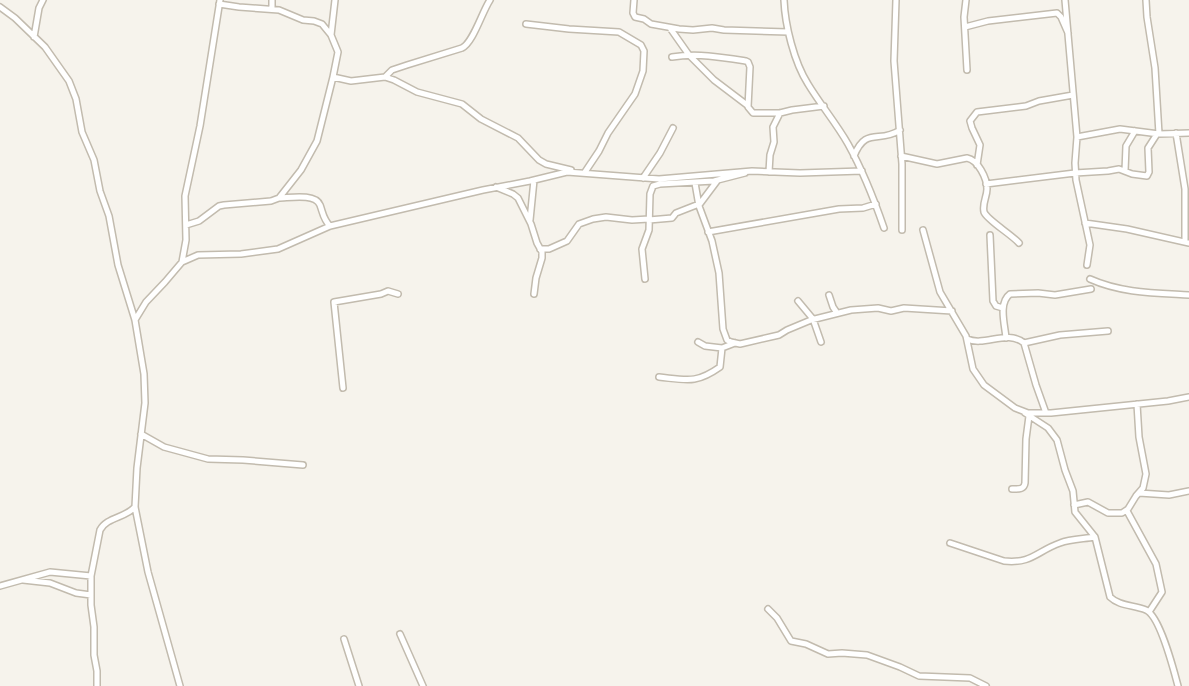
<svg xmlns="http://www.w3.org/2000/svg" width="1189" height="686" font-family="'Sofia Sans Condensed',sans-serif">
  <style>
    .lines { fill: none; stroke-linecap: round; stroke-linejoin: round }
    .minor-casing { stroke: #c2bbae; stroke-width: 8 }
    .minor { stroke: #fff; stroke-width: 5 }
  </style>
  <rect width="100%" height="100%" fill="#f6f3ec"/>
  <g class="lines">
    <defs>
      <path id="minor" d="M634,0L633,13L635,17L644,19L651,24L679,29L693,30L712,28L724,30L788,32
        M784,0C785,25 794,62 808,84C820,104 836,123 848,144C863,171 874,199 884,228
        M896,0L894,61L902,164V230
        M966,0L964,17L967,70
        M1065,0L1077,137L1075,163L1076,180L1090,245L1087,265
        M1146,0L1147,17L1155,68L1159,134
        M219,4L239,7L279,10L303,20L314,21L322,24L331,35L338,52L333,77
        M0,7L15,18L45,47L69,81L76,99L82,132L94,160L100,191L109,216L118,265L135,320L144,374L145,403L137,468L135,507L148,572L180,686
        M272,9V0
        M526,24L569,29L619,32L641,45L644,51L643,71L635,94L608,133L599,151L585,172
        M965,27L988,21L1057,13L1061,17L1068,33
        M670,28L689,55L714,80L747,105
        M331,35L335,0
        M34,37L39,8L43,0
        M672,57C697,53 721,57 746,61L748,62L750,67L748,107L753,113H780L792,110L824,106
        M385,77L394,80L417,92L462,104L481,119L518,138L539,160L546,164L571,170
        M1176,133L1185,189V242
        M1077,137L1120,129L1159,134L1189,133
        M854,156C866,126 879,144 900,130
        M901,156L937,164L967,158C978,160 987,178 987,189C987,197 982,203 984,212C987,220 1011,234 1019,243
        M977,165L980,145L972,128L970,121L977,112L1026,106L1039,101L1073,95
        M1125,171L1126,146L1135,131
        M769,172L770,155L774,142L773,127L780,113
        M643,178L660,153L673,128
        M695,183L699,206L712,241L719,273L723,329L727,340L731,342L740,344L779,335L787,330L811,320L851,310L878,308L891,311L904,308L952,311
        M986,184L1075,173L1108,171L1119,169L1132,174L1147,176L1149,172L1148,148L1157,134
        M496,187L513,194L518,198L531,224L537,243L542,252V258L536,278L534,294
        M279,198C289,198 315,193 320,205C323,213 323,219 330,226
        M699,205L717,181
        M530,220L534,180
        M649,220L672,218L676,213L699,204
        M1085,223L1127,229L1189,243
        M186,225L199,221L219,206L224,205L271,201L279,198L301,170L317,141L333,77L351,81L385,77L392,70L407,65L462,48C473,43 482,12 490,0
        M923,230L940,292L966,336L973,369L984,385L1015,408L1028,413H1051L1168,401L1189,397
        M708,232L839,209L863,208L876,204
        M990,235L993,301L996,306L1003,308
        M540,249H549L567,241L579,224L593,219L606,217L632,220L649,219
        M182,262L186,240L185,196L200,126L220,0
        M645,279L642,249L649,230L650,194L653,186L660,184L714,181L745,173
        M1090,279C1121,293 1155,293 1189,295
        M829,295L833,307L837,313
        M798,301L813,319L821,342
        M135,320L146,302L165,282L182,262L198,255L241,254L278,249L330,226L483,190L530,181L567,172L659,179L752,171L800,173L862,171
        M1006,338C1005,325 998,303 1010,294L1038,293L1055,295L1091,289
        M967,339C985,347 1007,329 1024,343L1036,385L1046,413
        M698,342L705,346L722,348
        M1024,343L1060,335L1108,331
        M659,377C687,380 696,384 720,367L722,348L735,343
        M343,388L334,302L381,294L388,291L398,294
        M1025,413L1048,428L1057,440L1065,470L1073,491L1075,512L1095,537L1110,597C1119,606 1134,605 1146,610C1160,616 1174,671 1178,686
        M141,434L164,447L208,459L243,460L303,465
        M1012,489C1018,489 1024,490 1025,483L1026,439L1029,416
        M1139,493L1169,495L1189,491
        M1074,505L1088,502L1108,513H1122L1128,509L1136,496L1143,488L1146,474L1139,437L1137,404
        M1127,511L1156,564L1162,592L1149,612
        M950,543L1004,561C1032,564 1037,551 1060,543C1070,539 1083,539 1095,537
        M23,580L50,583L76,593L91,595
        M0,586L50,572L91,576
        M768,609L777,618L791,641L806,644L828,654L842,653L867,655L900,667L919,676L970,678L986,686
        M400,634L423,686
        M344,639L359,686
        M97,686V671L94,655V627L91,605V576L100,530C107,517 125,518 135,507"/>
    </defs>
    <use href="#minor" class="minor-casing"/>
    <use href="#minor" class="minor"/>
  </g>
</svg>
